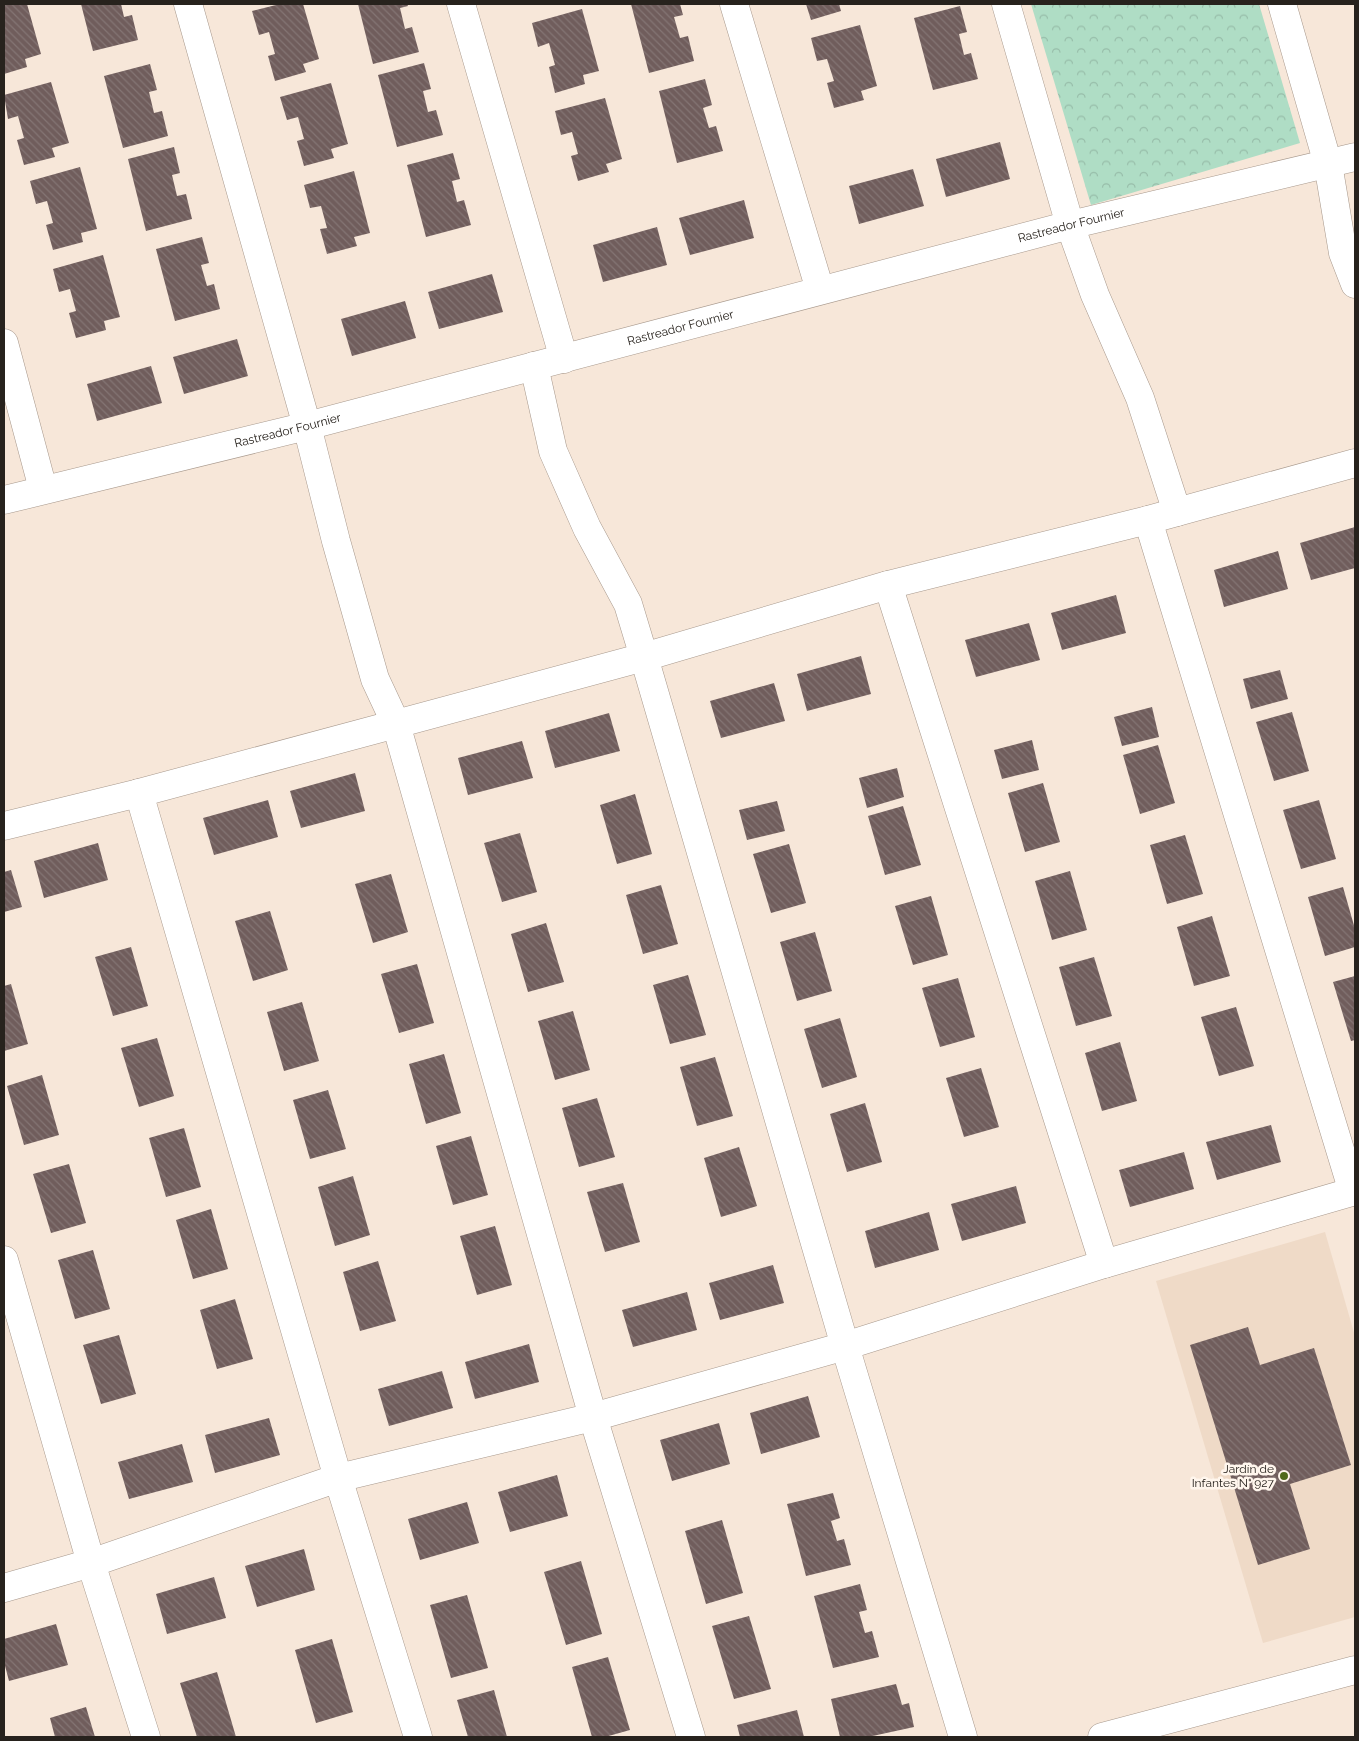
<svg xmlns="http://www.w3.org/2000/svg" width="1359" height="1741" font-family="Raleway,sans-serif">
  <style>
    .built { fill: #efdac7 }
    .park { fill: url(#park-crowns) }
    .building { fill: url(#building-back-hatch) }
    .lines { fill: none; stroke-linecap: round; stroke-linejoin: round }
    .minor-casing { stroke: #a8998d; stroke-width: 29 }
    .minor { stroke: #fff; stroke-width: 28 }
    .poi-dot { fill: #506a1b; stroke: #fff6ed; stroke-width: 2 }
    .labels { text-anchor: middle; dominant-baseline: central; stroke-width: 5; stroke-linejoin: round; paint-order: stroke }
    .street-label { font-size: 12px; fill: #27221d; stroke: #fff6ed }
    .poi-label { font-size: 12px; fill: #27221d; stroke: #fff6ed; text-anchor: end }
  </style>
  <defs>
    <pattern id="park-crowns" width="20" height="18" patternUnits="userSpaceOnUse" patternTransform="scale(1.25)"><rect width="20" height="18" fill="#afddc5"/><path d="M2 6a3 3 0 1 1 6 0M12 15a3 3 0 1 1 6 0" fill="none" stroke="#97bda9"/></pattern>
    <pattern id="building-back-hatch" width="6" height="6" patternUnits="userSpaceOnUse" patternTransform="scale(1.25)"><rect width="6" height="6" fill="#705d5c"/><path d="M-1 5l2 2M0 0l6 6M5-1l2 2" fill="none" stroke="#847574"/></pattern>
  </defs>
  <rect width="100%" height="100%" fill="#f7e7d9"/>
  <path class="built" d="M1325,1232L1355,1336V1617L1263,1643L1156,1281Z"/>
  <path class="park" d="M1031,4H1259L1300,143L1091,205Z"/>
  <path class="building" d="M4,4H27L41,54L25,59L27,67L4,74Z
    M81,4H121L124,17L132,15L138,40L93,51Z
    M280,4H303L319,59L303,64L306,72L275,81L268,56L275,54L269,32L259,35L252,11Z
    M358,4H407L408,6L400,8L405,29L412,27L419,52L373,64Z
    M631,4H680L683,15L674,17L680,38L688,36L694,61L649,73Z
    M806,4H839L841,11L811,20Z
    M960,6L967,32L959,34L964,55L971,53L978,79L933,90L914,18Z
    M582,9L599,71L583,75L585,84L555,93L549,67L555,65L549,43L538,47L532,23Z
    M860,25L877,86L861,91L864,100L834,108L827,83L834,81L827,59L817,61L811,38Z
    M424,63L431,89L423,91L428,112L436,110L443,135L397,147L378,75Z
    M150,64L157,90L149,92L154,113L162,111L168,136L123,148L104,76Z
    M705,79L712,105L703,108L709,128L716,126L723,151L677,163L659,91Z
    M51,82L69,143L52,148L55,157L24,165L17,140L24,138L18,116L8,119L4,95Z
    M331,83L348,144L331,149L334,158L304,166L297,141L304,139L298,117L287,120L280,97Z
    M605,98L622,159L606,164L609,172L578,181L571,156L578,154L572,132L561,135L555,111Z
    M1000,142L1010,179L946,197L936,159Z
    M174,147L180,173L172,175L177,196L186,194L192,219L146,231L128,159Z
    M453,153L460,179L452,181L457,202L464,200L471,225L426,237L407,165Z
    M80,167L97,229L81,233L83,242L53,250L46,225L53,223L47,201L36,204L30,181Z
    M913,169L924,206L859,224L849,186Z
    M354,171L370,233L354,237L357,246L327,254L320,229L327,228L321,206L310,208L304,185Z
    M744,200L754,238L690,255L679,218Z
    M657,227L667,265L603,282L593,245Z
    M202,237L209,263L201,265L207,286L214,284L220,309L175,321L156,249Z
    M103,255L120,317L104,321L106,330L76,338L69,313L76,311L70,289L59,292L53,269Z
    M492,274L503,312L439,329L428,292Z
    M405,301L416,338L352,356L341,319Z
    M237,339L248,376L184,394L173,357Z
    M151,366L162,403L97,421L87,384Z
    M1355,527V568L1311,580L1300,543Z
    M1278,551L1288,589L1224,607L1214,570Z
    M1116,595L1126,633L1062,650L1051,613Z
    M1029,623L1040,660L976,677L965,640Z
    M861,656L871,694L807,711L797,674Z
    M1280,670L1288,699L1251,709L1243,679Z
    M774,683L785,721L721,738L710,701Z
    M1152,707L1159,737L1122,746L1114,717Z
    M1292,712L1309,771L1274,781L1256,722Z
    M609,713L620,751L555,768L545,731Z
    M1032,740L1039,770L1002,779L994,750Z
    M522,741L533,778L468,795L458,758Z
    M1158,745L1175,803L1140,814L1123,755Z
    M897,768L904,797L867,808L859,778Z
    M355,773L365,811L301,828L290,791Z
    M1043,783L1060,842L1025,852L1008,793Z
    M635,794L652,854L617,864L600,805Z
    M268,800L278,837L214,855L203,818Z
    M1319,800L1336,859L1301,869L1283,810Z
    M777,801L785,831L747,840L739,810Z
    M903,806L921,865L885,875L868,816Z
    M520,833L537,892L502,902L484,843Z
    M1185,835L1203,894L1167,904L1150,845Z
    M98,843L108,880L44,898L34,861Z
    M789,844L806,903L771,913L753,854Z
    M11,870L22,907L4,912V872Z
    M1070,871L1087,930L1052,940L1035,881Z
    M391,874L408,932L373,943L355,884Z
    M661,885L678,944L643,954L626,895Z
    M1343,887L1355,929V947L1325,956L1308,897Z
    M931,896L948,955L913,965L895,906Z
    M270,911L288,970L253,981L235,921Z
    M1212,916L1230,976L1194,986L1177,927Z
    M546,923L564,982L528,992L511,934Z
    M815,932L832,991L797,1001L780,942Z
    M131,947L148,1006L113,1016L95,957Z
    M1094,957L1112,1016L1076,1026L1059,967Z
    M417,964L434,1023L399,1033L381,974Z
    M688,975L706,1035L670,1044L653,985Z
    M1355,976V1040L1351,1041L1333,982Z
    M958,978L975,1037L940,1047L922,988Z
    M11,984L28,1044L4,1051V986Z
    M302,1002L319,1061L284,1071L267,1012Z
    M1236,1007L1254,1066L1219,1076L1201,1017Z
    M573,1011L590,1070L555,1080L538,1021Z
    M840,1018L857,1077L822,1088L804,1029Z
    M157,1038L174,1096L139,1107L121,1048Z
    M1120,1042L1137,1101L1102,1111L1085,1053Z
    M444,1054L461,1113L426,1124L409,1064Z
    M715,1057L733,1116L697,1126L680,1067Z
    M981,1068L999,1127L964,1137L946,1078Z
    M42,1075L59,1135L24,1145L7,1086Z
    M328,1090L346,1149L310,1159L293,1100Z
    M597,1098L615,1157L579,1167L562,1108Z
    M865,1103L882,1162L847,1172L830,1114Z
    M1271,1125L1281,1162L1217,1180L1206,1142Z
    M184,1128L201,1187L166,1197L149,1138Z
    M471,1136L488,1195L453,1205L436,1146Z
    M739,1147L757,1206L721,1217L704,1158Z
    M1184,1152L1194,1189L1130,1207L1119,1170Z
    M69,1164L86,1223L51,1233L33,1174Z
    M353,1176L370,1235L335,1246L318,1187Z
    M623,1183L640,1242L605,1252L587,1192Z
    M1016,1186L1026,1223L962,1241L951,1204Z
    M211,1209L228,1269L193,1279L176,1220Z
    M929,1212L939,1250L875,1268L865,1231Z
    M495,1226L512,1285L477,1295L460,1236Z
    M93,1250L110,1309L75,1319L58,1260Z
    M378,1261L396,1321L360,1331L343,1272Z
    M773,1265L784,1303L720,1320L709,1283Z
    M687,1292L697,1330L633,1347L622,1310Z
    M235,1299L253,1359L217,1369L200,1310Z
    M1248,1327L1260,1365L1314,1348L1351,1465L1290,1484L1310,1549L1258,1565L1190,1345Z
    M119,1335L136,1394L101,1404L83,1345Z
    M529,1344L539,1382L475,1399L465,1362Z
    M442,1371L453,1408L389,1426L378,1389Z
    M808,1396L820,1437L761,1454L750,1413Z
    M269,1418L280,1455L215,1473L205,1435Z
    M719,1423L730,1464L672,1481L660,1440Z
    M182,1444L193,1482L129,1499L118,1462Z
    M557,1475L568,1516L510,1532L498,1492Z
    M833,1493L840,1518L831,1521L837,1541L844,1539L851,1565L806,1576L787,1504Z
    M467,1502L479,1543L420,1560L408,1519Z
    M722,1520L743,1593L706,1604L685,1531Z
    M304,1549L315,1590L257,1607L245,1566Z
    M581,1561L602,1634L566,1645L544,1572Z
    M214,1577L226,1618L167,1634L156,1594Z
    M860,1584L867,1610L859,1612L865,1633L872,1631L879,1657L833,1668L814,1596Z
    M467,1595L488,1668L451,1678L430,1605Z
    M749,1616L771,1689L734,1699L712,1626Z
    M56,1624L68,1665L9,1681L4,1662V1639Z
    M332,1639L353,1712L316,1723L295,1650Z
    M608,1657L630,1730L605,1737H592L572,1667Z
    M217,1672L236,1737H197L180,1683Z
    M896,1684L902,1705L909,1703L914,1727L868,1737H840L831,1699Z
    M494,1690L507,1737H468L457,1700Z
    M86,1707L95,1737H55L50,1718Z
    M797,1710L804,1737H740L737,1725Z"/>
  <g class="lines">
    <defs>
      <g id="minor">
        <path d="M188,4L307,426L336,541L375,679L396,724L593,1417L691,1737"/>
        <path d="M461,4L564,359"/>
        <path d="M734,4L820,290"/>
        <path d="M1006,4L1070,225L1095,295L1140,398L1177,512"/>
        <path d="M1282,4L1328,164L1343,253L1355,284"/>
        <path d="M4,343L43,489"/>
        <path d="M534,366L553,451L587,528L628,604L644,657L845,1346L963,1737"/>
        <path id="s1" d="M4,500L307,426L1070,225L1355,157"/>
        <path d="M1148,520L1353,1192"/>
        <path d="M888,585L1104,1264"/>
        <path d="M139,793L338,1478L418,1737"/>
        <path d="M4,826L139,793L396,724L644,657L888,585L1148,520L1355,463"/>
        <path d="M4,1260L91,1563L146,1737"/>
        <path d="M4,1588L91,1563L338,1478L593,1417L845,1346L1104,1264L1355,1191"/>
        <path d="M1102,1737L1355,1670"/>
      </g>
    </defs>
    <use href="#minor" class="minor-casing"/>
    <use href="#minor" class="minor"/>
  </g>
  <circle class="poi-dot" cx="1284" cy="1476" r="5"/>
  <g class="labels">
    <g class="street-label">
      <text stroke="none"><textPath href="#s1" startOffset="1102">Rastreador Fournier</textPath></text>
      <text stroke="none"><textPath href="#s1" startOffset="698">Rastreador Fournier</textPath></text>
      <text stroke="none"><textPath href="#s1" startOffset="292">Rastreador Fournier</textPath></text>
    </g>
    <g class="poi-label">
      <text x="1274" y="1469">Jardín de<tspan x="1274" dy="14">Infantes N° 927</tspan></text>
    </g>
  </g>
  <rect width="1359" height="1741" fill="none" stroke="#27221d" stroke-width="10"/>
</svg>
